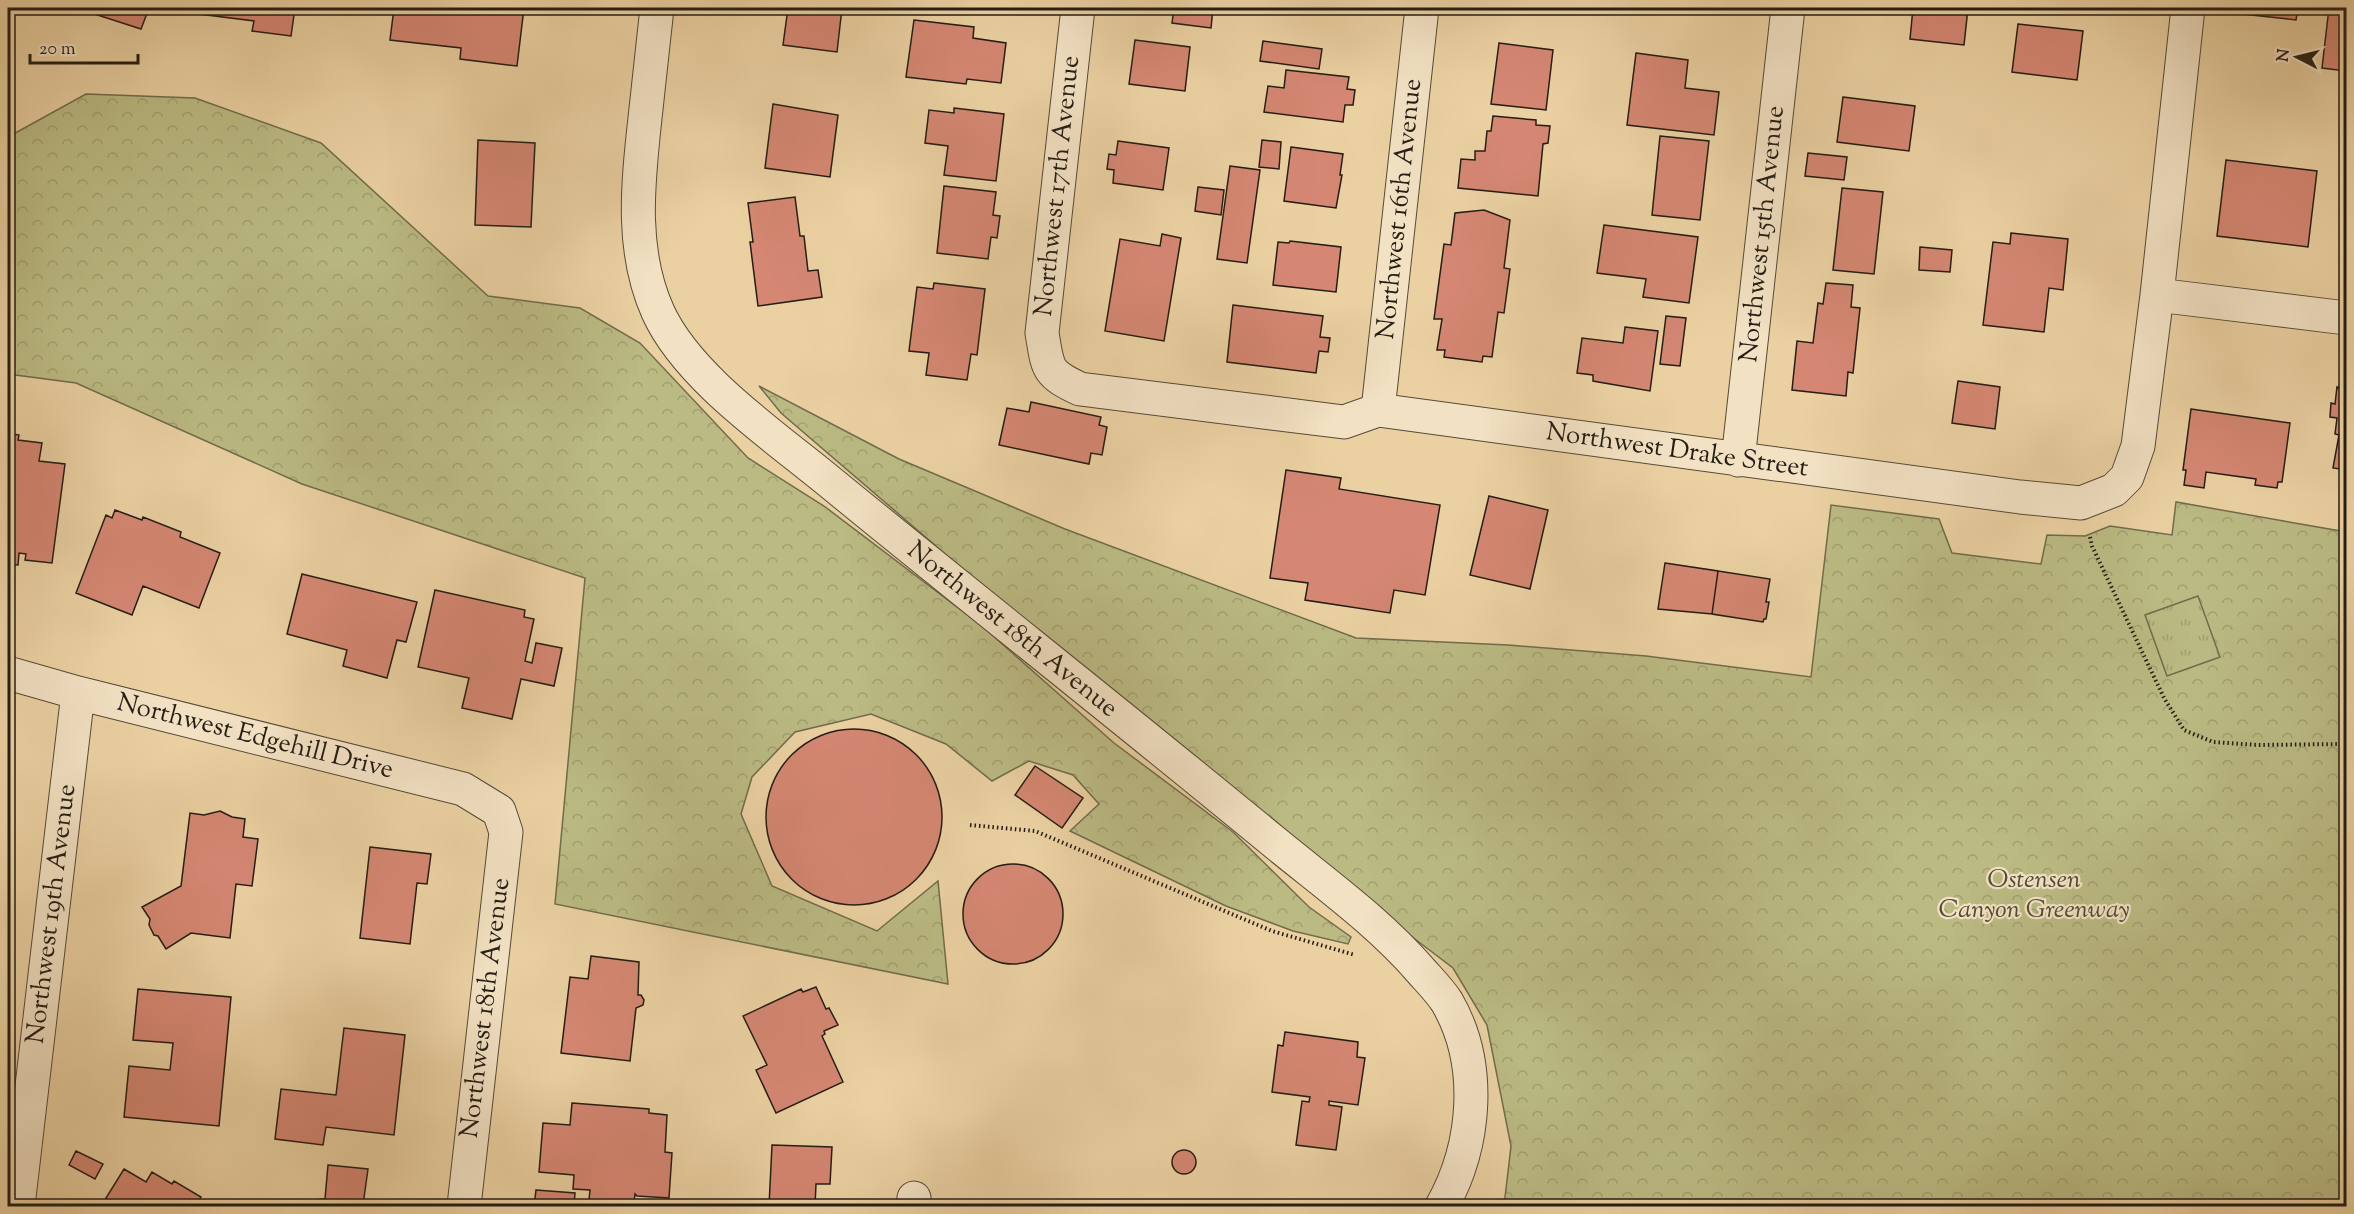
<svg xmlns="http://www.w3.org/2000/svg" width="2354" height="1214" font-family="'Sorts Mill Goudy',serif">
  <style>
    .forest { fill: url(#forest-crowns); stroke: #706c4c; stroke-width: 1.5 }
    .park { fill: url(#park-tufts); stroke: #706c4c; stroke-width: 1.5 }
    .building { fill: #d58773; stroke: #241d14; stroke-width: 1.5 }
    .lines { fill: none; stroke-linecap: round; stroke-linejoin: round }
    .minor-casing { stroke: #564a38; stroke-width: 35 }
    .path { stroke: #241d14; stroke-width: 4; stroke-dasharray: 1.5 3; stroke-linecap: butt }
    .minor { stroke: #f2e1c3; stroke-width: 33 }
    .labels { text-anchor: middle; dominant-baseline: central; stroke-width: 4.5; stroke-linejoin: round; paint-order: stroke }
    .street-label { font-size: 26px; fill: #241d14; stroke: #f2e1c3 }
    .park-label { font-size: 26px; font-style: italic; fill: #514c35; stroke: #f2e1c3 }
  </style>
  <defs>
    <pattern id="forest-crowns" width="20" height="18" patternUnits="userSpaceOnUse" patternTransform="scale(1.5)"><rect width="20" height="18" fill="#bbba83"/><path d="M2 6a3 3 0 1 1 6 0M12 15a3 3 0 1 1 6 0" fill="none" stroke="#a19f70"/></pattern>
    <pattern id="park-tufts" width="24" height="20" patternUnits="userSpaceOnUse" patternTransform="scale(1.5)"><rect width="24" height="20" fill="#bbba83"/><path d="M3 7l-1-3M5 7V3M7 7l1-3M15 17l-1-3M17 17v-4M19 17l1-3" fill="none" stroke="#a19f70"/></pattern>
  </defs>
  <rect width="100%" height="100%" fill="#ebd1a2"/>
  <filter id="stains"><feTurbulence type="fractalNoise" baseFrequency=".00333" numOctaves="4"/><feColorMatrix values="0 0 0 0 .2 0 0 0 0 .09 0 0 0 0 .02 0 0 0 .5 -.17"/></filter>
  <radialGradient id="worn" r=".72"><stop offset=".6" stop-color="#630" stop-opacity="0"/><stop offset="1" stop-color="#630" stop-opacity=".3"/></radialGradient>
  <path class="forest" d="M86,94L195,98L321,143L488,296L580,308L640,343L748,458L824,506L982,626L1114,743L1233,832L1309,907L1351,937L1348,944L1293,931L1226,906L1070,831L1099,804L1073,775L1029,761L992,781L946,744L871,714L795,732L752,777L741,814L772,886L877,931L938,881L948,984L555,904L585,578L302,484L76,383L8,374V137Z
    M759,386L899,459L1065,529L1356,638L1508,645L1646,656L1811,677L1831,505L1939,519L1952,553L2041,564L2047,535L2085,536L2110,526L2172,535L2176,502L2346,532V1206H1504L1511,1146L1487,1025L1453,968L1361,898L986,589L781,413Z"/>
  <path class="park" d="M2198,596L2220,657L2167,676L2145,615Z"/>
  <path class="building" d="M76,8H149L141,29Z
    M191,8H295L291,36L252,31L254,21L191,13Z
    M394,8H524L517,66L460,59L461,48L390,40Z
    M788,8H842L837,52L783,45Z
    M1174,8H1213L1211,28L1172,23Z
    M1323,8H1366V13Z
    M1913,8H1968L1964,45L1910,39Z
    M2244,8H2298L2296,20L2243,14Z
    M2329,8H2346V71L2322,68Z
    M914,20L974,27L973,38L1006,43L1001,83L967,79L966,84L906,77Z
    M2018,24L2083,31L2077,80L2012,72Z
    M1135,40L1190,47L1185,91L1129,84Z
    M1263,41L1322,49L1319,69L1260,61Z
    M1499,43L1553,50L1546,110L1491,104Z
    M1636,53L1688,60L1685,88L1719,92L1714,135L1627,125Z
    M1286,70L1349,77L1347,89L1355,90L1353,105H1345L1343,122L1264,112L1268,86L1284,88Z
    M1843,97L1915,106L1909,151L1837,142Z
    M773,104L838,115L830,177L765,168Z
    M954,108L1004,114L996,181L944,175L948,146L925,143L929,110L954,113Z
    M1493,116L1536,120V125L1550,126L1548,143L1543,144L1538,196L1458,188L1461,159L1475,160V151H1485L1487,131H1491Z
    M1660,136L1709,141L1700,220L1652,215Z
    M478,140L535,143L531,227L475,225Z
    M1262,140L1281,142L1279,169L1259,167Z
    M1118,141L1169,148L1163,190L1113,183L1114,170L1107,169L1109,154L1116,155Z
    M1291,147L1343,154L1340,175H1342L1336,208L1284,201Z
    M1808,153L1847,157L1844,180L1805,176Z
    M2226,160L2317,171L2308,247L2217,236Z
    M1230,166L1260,170L1247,263L1217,259Z
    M944,186L996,192L993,215L1000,216L997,238L991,237L988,259L937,253Z
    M1198,187L1224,190L1221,215L1195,211Z
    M1842,188L1883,192L1874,274L1833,270Z
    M795,197L800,236H804L808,271L818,270L822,297L758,306L750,242H753L748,203Z
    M1484,210L1510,220L1504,268L1510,269L1504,313L1498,312L1492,357L1483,356L1482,362L1444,357L1445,350H1437L1442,319H1434L1444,244L1451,245L1455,213Z
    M1604,225L1698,237L1689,303L1643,297L1646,279L1597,273Z
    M2011,233L2068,239L2063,290L2049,288L2044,332L1983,325L1993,242L2010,244Z
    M1162,234L1181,238L1164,341L1105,331L1120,239L1160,246Z
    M1290,241L1341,247L1336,292L1273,285L1278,242L1289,243Z
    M1920,247L1952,250L1950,272L1919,270Z
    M934,283L985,289L977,355L971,354L967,380L926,375L929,353L909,351L917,287L933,289Z
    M1826,283L1853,285L1851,307L1860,308L1853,373L1848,372L1846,396L1792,390L1797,341L1813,343L1818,303L1823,304Z
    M1233,305L1323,316L1320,337L1330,338L1328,352L1319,351L1316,373L1227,362Z
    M1666,316L1686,318L1680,366L1660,364Z
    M1625,327L1658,331L1650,391L1593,381V375L1577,373L1582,338L1623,343Z
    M2342,369H2346V470L2333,468L2339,435L2335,434L2337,418L2330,417L2331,403L2335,404L2337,387L2339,388Z
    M1958,381L2000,387L1995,429L1952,423Z
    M1031,402L1101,417L1099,425L1107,427L1102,455L1091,453L1089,464L999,445L1007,408L1029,412Z
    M2191,409L2290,423L2282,482H2278L2277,488L2255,485L2256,479L2206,472L2204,488L2184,485L2186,470H2183Z
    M8,433L19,435L18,440L42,443L39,461L65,464L52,563L25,560L26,554L19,553L18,565L8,564Z
    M1286,470L1341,478L1339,489L1440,505L1425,595L1394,590L1390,613L1305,600L1308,583L1270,578Z
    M1489,496L1548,510L1530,589L1470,575Z
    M115,510L142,520L143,517L181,532L180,537L220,553L199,608L143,586L132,615L76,593L106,515L112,518Z
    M1665,563L1718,571L1712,614L1658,609Z
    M1718,571L1770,579L1766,602H1769L1766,619H1764L1763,622L1712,614Z
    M302,574L417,602L406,642L397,640L387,678L343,666L347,650L287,634Z
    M435,590L525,610L524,617L534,619L525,661L532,663L536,643L562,648L554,686L521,679L512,719L462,708L469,678L418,667Z
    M766 817a88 88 0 1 1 176 0a88 88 0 1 1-176 0Z
    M1035,766L1083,798L1062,828L1015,795Z
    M220,811L232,817L245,819L243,837L258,839L252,886L236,884L230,938L191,933L166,949L158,936L154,935L149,925L150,919L142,907L181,886L190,813L204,815Z
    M370,847L431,854L427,884L417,883L410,944L360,938Z
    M963 914a50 50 0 1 1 100 0a50 50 0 1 1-100 0Z
    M591,956L639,962L638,995H641L644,1000L643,1005L636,1008L630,1061L561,1053L570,977L588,979Z
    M816,987L826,1009L829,1008L838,1025L824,1031L825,1034L822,1036L843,1082L776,1113L756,1070L767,1065L743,1016L801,989L803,992Z
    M138,989L231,997L219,1126L124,1117L129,1066L170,1070L173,1043L133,1040Z
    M344,1028L405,1035L394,1135L326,1127L323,1145L275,1139L281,1089L336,1095Z
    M1285,1032L1358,1042L1357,1057L1365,1058L1358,1105L1329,1101V1105L1342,1107L1336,1150L1296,1145L1302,1101L1309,1102L1310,1097L1272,1092L1278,1045L1283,1046Z
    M572,1103L649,1109V1113L667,1115L665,1152L672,1153L669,1198L637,1196L635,1194L634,1203L589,1200L590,1190L573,1189L574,1175L539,1172L543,1123L570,1125Z
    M772,1145L832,1147L830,1184H816L815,1206H769Z
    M1172 1162a12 12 0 1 1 24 0a12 12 0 1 1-24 0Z
    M76,1151L103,1164L95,1179L69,1165Z
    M328,1165L368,1169L363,1205L373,1206H319L320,1199H325Z
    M124,1169L146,1182L152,1172L172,1184L174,1181L201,1197L195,1206H101Z
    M536,1190L575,1193L574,1206H534Z"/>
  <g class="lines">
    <defs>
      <path id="minor" d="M657,8C653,44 649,81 645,118C638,183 630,250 658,312C687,376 770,433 825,478C974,600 1125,719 1273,841C1324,883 1379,922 1422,972C1430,981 1440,991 1447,1002C1483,1064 1476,1145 1442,1206
        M1078,8L1042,333C1048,369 1046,373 1080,389L1344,422L1378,410L2020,497L2081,503L2114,490L2127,477L2138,446L2157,295L2188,8
        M2157,295L2346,318
        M1378,410L1422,8
        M1738,460L1788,8
        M8,673L78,693L463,789L499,811L506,832L464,1206
        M18,1206L78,693
        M913,1206L914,1198"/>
    </defs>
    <use href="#minor" class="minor-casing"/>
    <path class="path" d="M2090,537L2092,546L2164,698L2184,730L2213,742L2257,745L2346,744
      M970,825L1035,831L1272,931L1355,955"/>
    <use href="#minor" class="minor"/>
  </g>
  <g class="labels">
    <g class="street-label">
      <text transform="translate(1058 186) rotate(-84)">Northwest 17th Avenue</text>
      <text transform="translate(1400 209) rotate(-84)">Northwest 16th Avenue</text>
      <text transform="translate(1763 234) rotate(-84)">Northwest 15th Avenue</text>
      <text transform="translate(1677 451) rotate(8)">Northwest Drake Street</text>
      <text transform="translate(1012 630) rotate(39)">Northwest 18th Avenue</text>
      <text transform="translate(255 737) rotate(14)">Northwest Edgehill Drive</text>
      <text transform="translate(52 914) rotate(-83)">Northwest 19th Avenue</text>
      <text transform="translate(486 1008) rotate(-83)">Northwest 18th Avenue</text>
    </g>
    <g class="park-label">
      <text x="2034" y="880">Ostensen<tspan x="2034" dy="30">Canyon Greenway</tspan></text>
    </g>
  </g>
  <rect width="2354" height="1214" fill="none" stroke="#ebd1a2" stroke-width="30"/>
  <rect x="9" y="9" width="2336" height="1196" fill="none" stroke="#241d14" stroke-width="3"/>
  <rect x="15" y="15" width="2324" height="1184" fill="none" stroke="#241d14" stroke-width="1.5"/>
  <g transform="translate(2297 57) rotate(277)" stroke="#f2e1c3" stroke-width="4.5" paint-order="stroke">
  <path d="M0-4.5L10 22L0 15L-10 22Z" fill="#241d14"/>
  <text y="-9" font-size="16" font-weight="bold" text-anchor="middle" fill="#241d14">N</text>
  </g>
  <path d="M30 54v9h108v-9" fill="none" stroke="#241d14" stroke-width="3"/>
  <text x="39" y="54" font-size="18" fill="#241d14" stroke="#f2e1c3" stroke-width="4.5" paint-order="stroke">20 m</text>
  <rect width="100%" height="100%" filter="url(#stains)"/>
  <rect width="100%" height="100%" fill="url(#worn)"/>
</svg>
